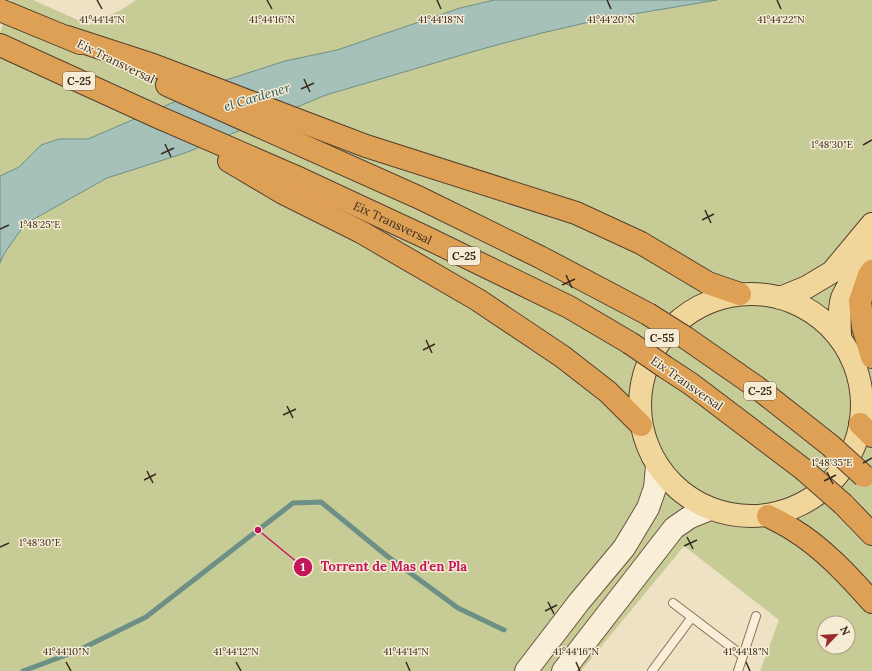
<svg xmlns="http://www.w3.org/2000/svg" width="872" height="671" font-family="Lora,serif">
  <style>
    .green { fill: #c7cc97; fill-rule: evenodd }
    .water { fill: #a6c1b9; stroke: #6c8f86 }
    .lines { fill: none; stroke-linecap: round; stroke-linejoin: round }
    .stream { stroke: #6c8f86; stroke-width: 5 }
    .lane-casing { stroke: #89735a; stroke-width: 10 }
    .secondary-casing { stroke: #6b543d; stroke-width: 24 }
    .primary-casing { stroke: #56412e; stroke-width: 24 }
    .highway-casing { stroke: #56412e; stroke-width: 24 }
    .lane { stroke: #f9eed7; stroke-width: 8 }
    .secondary { stroke: #f9eed7; stroke-width: 22 }
    .primary { stroke: #f1d69b; stroke-width: 22 }
    .highway { stroke: #dea054; stroke-width: 22 }
    .highway-bridge-casing { stroke: #56412e; stroke-width: 24; stroke-linecap: butt }
    .highway-bridge { stroke: #dea054; stroke-width: 22 }
    .ticks { fill: none; stroke: #392b1e; stroke-width: 1.5 }
    .labels { text-anchor: middle; dominant-baseline: central; stroke-width: 3; stroke-linejoin: round; paint-order: stroke }
    .shield { fill: #f6ebd3; stroke: #726554; stroke-width: 1 }
    .shield-label { font-size: 11px; font-weight: bold; fill: #392b1e }
    .street-label { font-size: 12px; fill: #392b1e; stroke: #f6ebd3 }
    .water-label { font-size: 13px; font-style: italic; fill: #2d5855; stroke: #f6ebd3 }
    .ticks-label { font-size: 10px; text-anchor: middle; fill: #392b1e; stroke: #f6ebd3; stroke-width: 3; stroke-linejoin: round; paint-order: stroke }
    .leader { fill: none; stroke: #c2185b; stroke-width: 1.5 }
    .callout-dot { fill: #c2185b; stroke: #f6ebd3; stroke-width: 1.5 }
    .mark-label { font-size: 12px; text-anchor: middle; font-weight: bold; fill: #fff }
    .callout-label { font-size: 13px; text-anchor: middle; font-weight: bold; fill: #c2185b; stroke: #f6ebd3; stroke-width: 3; stroke-linejoin: round; paint-order: stroke }
  </style>
  <rect width="100%" height="100%" fill="#eee1c4"/>
  <path class="green" d="M11,0H33L89,25L121,10L136,0H494L460,8L337,50L285,61L223,81L88,139H59L41,145L19,167L0,176V32Z
    M717,0H872V671H760L779,620L684,546L581,671H0V263L4,254L25,224L107,178L185,153L326,95L482,49L542,33L598,20ZM824,623H848V647H824Z"/>
  <path class="water" d="M494,0H717L598,20L542,33L482,49L326,95L185,153L107,178L25,224L4,254L0,263V176L19,167L41,145L59,139H88L223,81L285,61L337,50L460,8Z"/>
  <g class="lines">
    <path class="stream" d="M23,671L77,651L146,617L293,503L321,502L387,556L458,608L504,630"/>
    <defs>
      <path id="lane" d="M673,603L743,656
        M652,671L692,617
        M738,671L756,616"/>
      <path id="secondary" d="M526,671L579,602L624,548L648,508L655,488L657,466
        M563,671L674,528L690,517L710,509"/>
      <path id="primary" d="M640 405a111 111 0 1 1 222 0a111 111 0 1 1-222 0Z
        M780,298L807,287L832,272L872,224
        M840,339C840,326 838,310 842,298C849,282 862,266 872,251"/>
      <g id="highway">
        <path d="M0,10L80,43"/>
        <path d="M67,37L153,65L366,146L576,213L641,243L708,283L740,294"/>
        <path id="s1" d="M0,45L158,117L294,176L425,237L569,307L630,343"/>
        <path d="M167,85L420,198L540,257L648,314"/>
        <path d="M229,161L283,193L361,232L478,300L563,357L608,392L641,425"/>
        <path d="M872,271L869,275L860,301L863,327L872,357"/>
        <path d="M686,338L755,386L831,446"/>
        <path d="M665,367L691,384L803,469"/>
        <path d="M860,424L872,436"/>
        <path d="M843,504L872,534"/>
        <path d="M768,516C776,520 784,524 792,529C822,547 849,576 872,602"/>
      </g>
    </defs>
    <use href="#lane" class="lane-casing"/>
    <use href="#secondary" class="secondary-casing"/>
    <use href="#primary" class="primary-casing"/>
    <use href="#highway" class="highway-casing"/>
    <use href="#lane" class="lane"/>
    <use href="#secondary" class="secondary"/>
    <use href="#primary" class="primary"/>
    <use href="#highway" class="highway"/>
    <defs>
      <path id="highway-bridge" d="M648,314L686,338
        M630,343L665,367
        M831,446L864,476
        M803,469L843,504"/>
    </defs>
    <use href="#highway-bridge" class="highway-bridge-casing"/>
    <use href="#highway-bridge" class="highway-bridge"/>
  </g>
  <path class="ticks" d="M97,0L102,9M267,0L272,9M437,0L441,9M607,0L611,9M777,0L781,9M304,79L310,92M301,89L314,83M165,144L171,157M863,145L872,140M161,154L174,148M705,210L711,223M702,220L714,214M0,229L9,225M566,275L572,288M562,285L575,279M426,340L432,353M423,350L435,344M287,406L293,418M283,415L296,409M863,463L872,458M147,471L153,483M827,472L833,484M144,480L156,474M824,481L836,475M687,537L693,549M684,546L697,540M0,547L9,543M548,602L554,614M545,611L557,605M66,662L71,671M236,662L241,671M406,662L410,671M576,662L580,671M746,662L750,671"/>
  <g class="labels">
    <g class="shield">
      <rect x="63" y="72" width="32" height="18" rx="3"/>
      <rect x="448" y="247" width="32" height="18" rx="3"/>
      <rect x="645" y="329" width="34" height="18" rx="3"/>
      <rect x="744" y="382" width="32" height="18" rx="3"/>
    </g>
    <g class="shield-label">
      <text x="79" y="81">C-25</text>
      <text x="464" y="256">C-25</text>
      <text x="662" y="338">C-55</text>
      <text x="760" y="391">C-25</text>
    </g>
    <g class="street-label">
      <text transform="translate(116 61) rotate(26)">Eix Transversal</text>
      <text stroke="none"><textPath href="#s1" startOffset="431">Eix Transversal</textPath></text>
      <text transform="translate(687 383) rotate(35)">Eix Transversal</text>
    </g>
    <g class="water-label">
      <text transform="translate(257 97) rotate(-17)">el Cardener</text>
    </g>
  </g>
  <g class="ticks-label">
    <text x="102" y="23">41°44'14"N</text>
    <text x="272" y="23">41°44'16"N</text>
    <text x="441" y="23">41°44'18"N</text>
    <text x="611" y="23">41°44'20"N</text>
    <text x="781" y="23">41°44'22"N</text>
    <text x="832" y="148">1°48'30"E</text>
    <text x="40" y="228">1°48'25"E</text>
    <text x="832" y="466">1°48'35"E</text>
    <text x="40" y="546">1°48'30"E</text>
    <text x="236" y="655">41°44'12"N</text>
    <text x="66" y="655">41°44'10"N</text>
    <text x="406" y="655">41°44'14"N</text>
    <text x="576" y="655">41°44'16"N</text>
    <text x="746" y="655">41°44'18"N</text>
  </g>
  <path class="leader" d="M258 530L303 567"/>
  <g class="callout-dot">
    <circle cx="258" cy="530" r="4"/>
    <circle cx="303" cy="567" r="10"/>
  </g>
  <g class="mark-label">
    <text x="303" y="571">1</text>
  </g>
  <g class="callout-label">
    <text x="394" y="571">Torrent de Mas d'en Pla</text>
  </g>
  <g transform="translate(836 635) rotate(65)"><circle r="19" fill="#f6ebd3" stroke="#aa9e8b"/>
  <path d="M0-3L7 15L0 10L-7 15Z" fill="#982a2b"/>
  <text y="-6" font-size="11" font-weight="bold" text-anchor="middle" fill="#392b1e">N</text>
  </g>
</svg>
